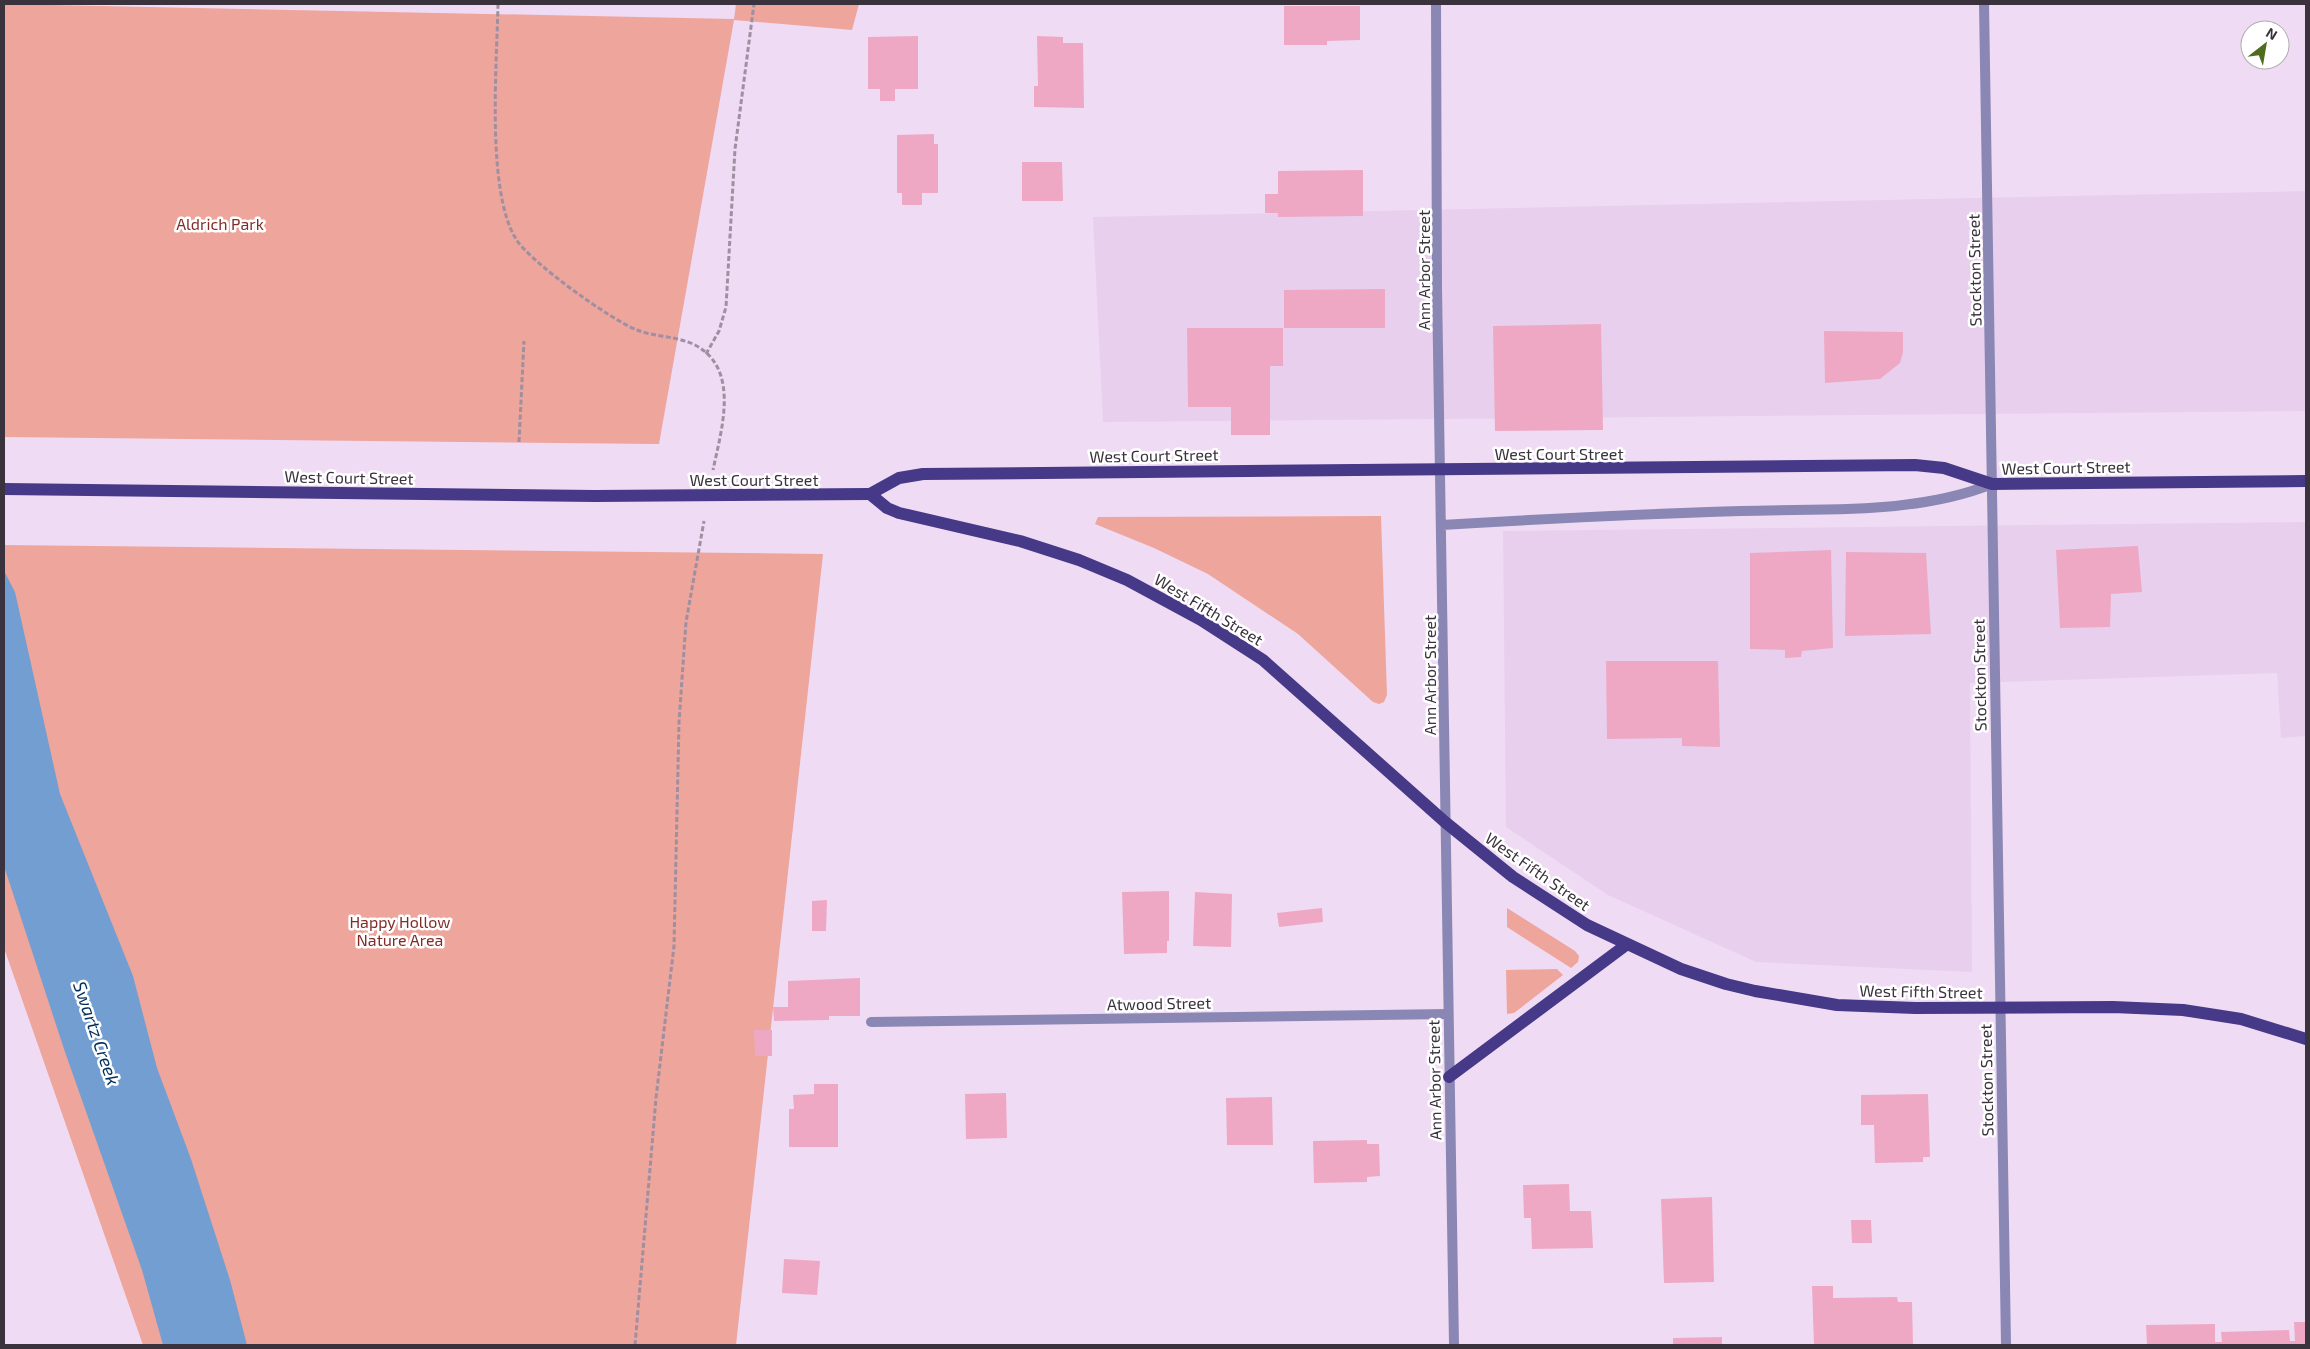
<svg xmlns="http://www.w3.org/2000/svg" width="2310" height="1349" font-family="'Exo 2',sans-serif">
  <style>
    .built { fill: #e8cfee }
    .green { fill: #eda59c }
    .water { fill: #739ed1 }
    .building { fill: #eea8c4 }
    .lines { fill: none; stroke-linecap: round; stroke-linejoin: round }
    .path { stroke: #9e8fa1; stroke-width: 3; stroke-dasharray: 5 2.5; stroke-linecap: butt }
    .minor { stroke: #8a87b5; stroke-width: 10 }
    .tertiary { stroke: #8a87b5; stroke-width: 10 }
    .primary { stroke: #463988; stroke-width: 12 }
    .primary-bridge { stroke: #463988; stroke-width: 12 }
    .labels { text-anchor: middle; dominant-baseline: central; stroke-width: 5; stroke-linejoin: round; paint-order: stroke }
    .park-label { font-size: 16px; fill: #812c27; stroke: #fff }
    .street-label { font-size: 16px; fill: #3a323c; stroke: #fff }
    .water-label { font-size: 18px; font-style: italic; fill: #002e5c; stroke: #fff }
  </style>
  <rect width="100%" height="100%" fill="#f0dbf4"/>
  <path class="built" d="M2306,191V411L1103,422L1093,217Z
    M2306,522V736L2281,738L2277,673L1970,683L1972,972L1756,962L1608,895L1506,827L1503,531Z"/>
  <path class="green" d="M4,4L734,19L736,4H859L852,30L734,20L659,444L4,437Z
    M1381,516L1387,695L1384,702L1379,704L1373,702L1298,634L1208,574L1154,548L1095,524L1098,517Z
    M4,545L823,554L736,1345H143L4,948Z
    M1507,908L1575,951L1579,956L1578,962L1571,968L1507,927Z
    M1557,969L1563,975L1514,1013L1507,1014L1506,970Z"/>
  <path class="water" d="M4,571L15,592L60,794L133,976L157,1068L191,1159L230,1280L247,1345H163L142,1270L65,1052L4,866Z"/>
  <path class="building" d="M1284,6H1360V40L1327,41V45H1284Z
    M918,36V89H895V101H880V89H868V37Z
    M1037,36L1063,37V43H1083L1084,108L1034,107V86H1038Z
    M934,134V144H938V193H922V205H902V193H897V135Z
    M1022,162H1062L1063,201H1022Z
    M1363,170V216L1278,217V213H1265V194H1278V171Z
    M1385,289V328H1284V290Z
    M1601,324L1603,430L1495,431L1493,326Z
    M1187,328H1283V366H1270V435H1231V407H1188Z
    M1824,331L1903,332V352L1900,363L1880,379L1825,383Z
    M2138,546L2142,592L2111,594L2110,627L2060,628L2056,550Z
    M1831,550L1833,648L1802,651L1801,657L1785,658V650L1750,649V553Z
    M1846,552L1926,553L1931,634L1845,636Z
    M1606,661H1718L1720,747L1682,746V738L1607,739Z
    M1169,891V941H1167V953L1124,954L1122,892Z
    M1195,892L1232,894L1231,947L1193,946Z
    M827,900L826,931H812V901Z
    M1322,908L1323,922L1279,927L1277,913Z
    M860,978V1016H829V1020L774,1021L773,1007H788V981Z
    M754,1030H772V1056H755Z
    M814,1084H838V1147H789V1109H794L793,1095L814,1094Z
    M1006,1093L1007,1138L966,1139L965,1094Z
    M1928,1094L1930,1157H1923V1162L1875,1163L1874,1125H1861V1095Z
    M1272,1097L1273,1145H1227L1226,1098Z
    M1367,1140V1144H1379L1380,1176L1367,1177V1182L1314,1183L1313,1141Z
    M1569,1184L1570,1211H1591L1593,1248L1532,1249L1531,1218H1524L1523,1185Z
    M1712,1197L1714,1282L1664,1283L1661,1199Z
    M1851,1220H1871L1872,1243H1852Z
    M784,1259L820,1261L817,1295L782,1293Z
    M1812,1286H1833V1298L1897,1297L1898,1302H1912L1913,1345H1814Z
    M2294,1322H2306V1345H2147L2146,1325L2215,1324V1342H2222L2221,1332L2289,1330L2290,1341H2295Z
    M1722,1337V1345H1673V1338Z"/>
  <g class="lines">
    <path class="path" d="M498,4C497,62 486,191 516,239C530,262 611,320 637,330C655,337 677,336 695,345C741,369 721,431 713,470
      M706,354L719,331L726,307L735,149L754,4
      M519,442L524,341
      M635,1345L656,1098L674,946L679,722L686,622L704,521"/>
    <path class="minor" d="M1984,4L2006,1345
      M871,1022L1448,1014"/>
    <path class="tertiary" d="M1436,4L1437,288L1454,1345
      M1442,525C1542,519 1641,514 1741,511C1824,508 1914,515 1992,484"/>
    <path class="primary" d="M2306,481L1992,484L1944,468L1915,465L923,474L899,478L870,494L887,508L899,513L1020,541L1079,560L1127,580L1201,620L1263,660L1445,822L1513,877L1587,925L1681,969L1726,984L1755,991L1837,1005L1915,1008L2113,1007L2183,1010L2241,1019L2306,1039
      M4,489L595,496
      M1449,1077L1626,945"/>
    <path class="primary-bridge" d="M595,496L870,494"/>
  </g>
  <g class="labels">
    <g class="park-label">
      <text x="220" y="223">Aldrich Park</text>
      <text x="400" y="921">Happy Hollow<tspan x="400" dy="18">Nature Area</tspan></text>
    </g>
    <g class="street-label">
      <text transform="translate(1423 270) rotate(-90)">Ann Arbor Street</text>
      <text transform="translate(1974 270) rotate(-91)">Stockton Street</text>
      <text x="1559" y="453">West Court Street</text>
      <text transform="translate(1154 455) rotate(-1)">West Court Street</text>
      <text transform="translate(2066 467) rotate(-1)">West Court Street</text>
      <text transform="translate(349 477) rotate(1)">West Court Street</text>
      <text x="754" y="479">West Court Street</text>
      <text transform="translate(1209 609) rotate(31)">West Fifth Street</text>
      <text transform="translate(1429 675) rotate(-90)">Ann Arbor Street</text>
      <text transform="translate(1979 675) rotate(-91)">Stockton Street</text>
      <text transform="translate(1538 871) rotate(35)">West Fifth Street</text>
      <text transform="translate(1921 991) rotate(1)">West Fifth Street</text>
      <text transform="translate(1159 1003) rotate(-1)">Atwood Street</text>
      <text transform="translate(1434 1080) rotate(-91)">Ann Arbor Street</text>
      <text transform="translate(1986 1080) rotate(-91)">Stockton Street</text>
    </g>
    <g class="water-label">
      <text transform="translate(97 1033) rotate(71)">Swartz Creek</text>
    </g>
  </g>
  <rect width="2310" height="1349" fill="none" stroke="#3a323c" stroke-width="10"/>
  <g transform="translate(2265 45) rotate(31)"><circle r="24" fill="#ffffff" stroke="#b0adb1"/>
  <path d="M0-4L9 19L0 12L-9 19Z" fill="#506c1f"/>
  <text y="-8" font-size="14" font-weight="bold" text-anchor="middle" fill="#3a323c">N</text>
  </g>
</svg>
